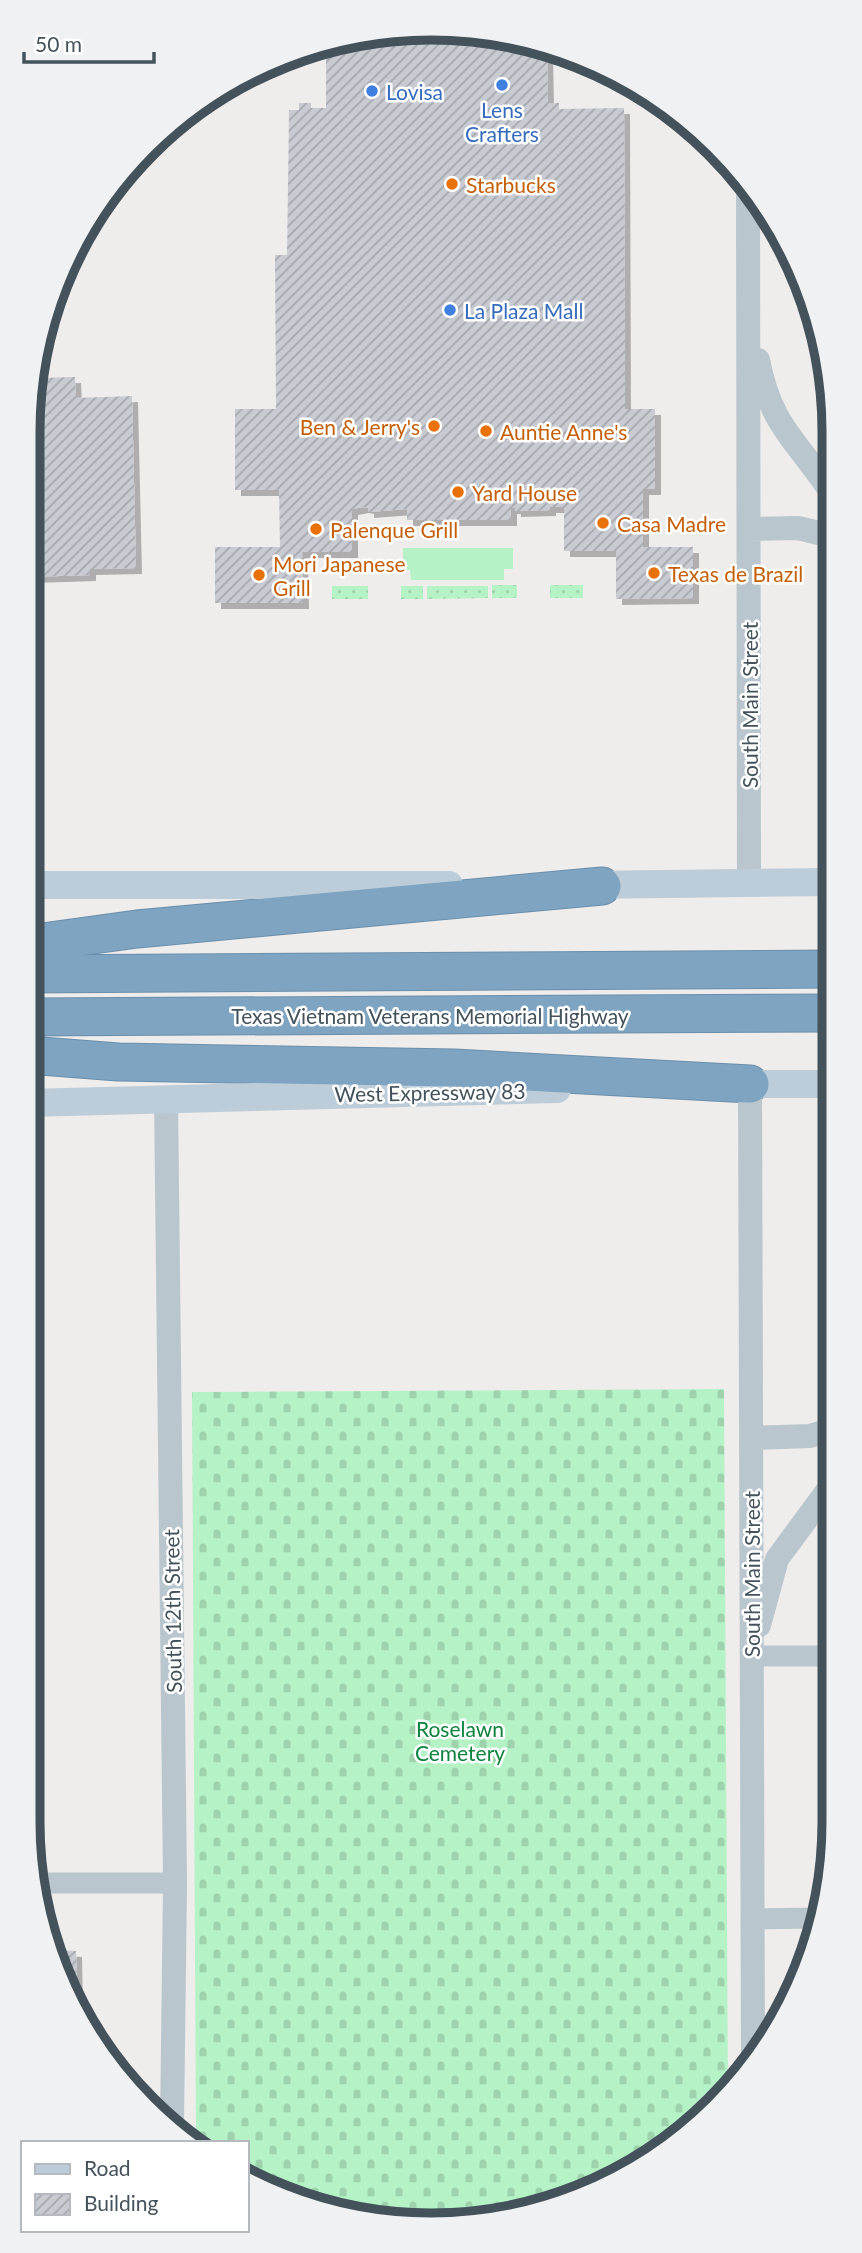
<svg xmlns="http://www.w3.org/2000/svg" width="862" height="2253" font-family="Lato,sans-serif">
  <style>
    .green { fill: #b5f3c7 }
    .cemetery { fill: url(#cemetery-stones) }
    .garden { fill: url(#garden-dots) }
    .building { fill: url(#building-hatch); filter: url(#shadow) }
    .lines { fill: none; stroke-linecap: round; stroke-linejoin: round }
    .motorway-casing { stroke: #6a8fac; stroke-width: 39 }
    .minor { stroke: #b9c6cd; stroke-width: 21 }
    .tertiary { stroke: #b9c6cd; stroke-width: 24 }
    .secondary { stroke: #bcccd8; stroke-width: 28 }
    .motorway { stroke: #7ea4c1; stroke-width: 37 }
    .shop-dot { fill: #3f7fe0; stroke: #fff; stroke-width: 2.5 }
    .food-dot { fill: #e8710a; stroke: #fff; stroke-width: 2.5 }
    .labels { text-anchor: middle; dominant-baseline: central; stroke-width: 5; stroke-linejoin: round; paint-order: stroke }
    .shop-label { font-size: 21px; fill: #366cbe; stroke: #fff; text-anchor: start }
    .food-label { font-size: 21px; fill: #c56008; stroke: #fff; text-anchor: start }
    .street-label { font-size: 21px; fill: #43525b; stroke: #fff }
    .park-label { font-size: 21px; fill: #0e833e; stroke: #fff }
    .rim { fill: none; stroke: #43525b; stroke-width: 9 }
  </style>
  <defs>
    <pattern id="cemetery-stones" width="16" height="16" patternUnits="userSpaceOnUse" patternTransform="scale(1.75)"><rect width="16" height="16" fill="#b5f3c7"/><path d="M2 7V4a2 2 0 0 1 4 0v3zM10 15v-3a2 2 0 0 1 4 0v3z" fill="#9dd2ad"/></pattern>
    <pattern id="garden-dots" width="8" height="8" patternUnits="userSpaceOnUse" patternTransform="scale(1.75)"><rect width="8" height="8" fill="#b5f3c7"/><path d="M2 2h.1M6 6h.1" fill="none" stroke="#9dd2ad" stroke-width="1.8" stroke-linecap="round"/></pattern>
    <pattern id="building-hatch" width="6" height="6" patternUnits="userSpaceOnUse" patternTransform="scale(1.75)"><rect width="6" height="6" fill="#c8ccd2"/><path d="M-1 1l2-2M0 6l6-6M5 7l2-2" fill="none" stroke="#a4a8ad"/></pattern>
    <filter id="shadow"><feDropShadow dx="6" dy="6" stdDeviation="0" flood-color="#0004"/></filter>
  </defs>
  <rect width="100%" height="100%" fill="#efecec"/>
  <path class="green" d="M403,548H513V569H504V580H411L410,570H403Z"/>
  <path class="cemetery" d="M724,1389L728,2089L655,2157L510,2217L378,2221L247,2177V2143H196L192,1392Z"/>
  <path class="garden" d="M492,585H517V598H492Z
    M550,585H583V598H550Z
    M332,586H368V599H332Z
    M401,586H423V599H401Z
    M427,586H488V598L427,599Z"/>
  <path class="building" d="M379,31L536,42L547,47L548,103H559V109L624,108L625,409H655V489H643V547H693V598L616,599V551H564V507H550V510L515,511V508H511V520H407V509L368,512V508L363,507L352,509V552H302L303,603H215V547H280L279,490H235V409H276L275,255H287L289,110H299V103H311V108H326V49Z
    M75,377L76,398L132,396L136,568L90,569V575L28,577V431L33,392H41L40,378Z
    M48,1942H58V1950L76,1951L77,2000L50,1952Z"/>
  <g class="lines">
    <defs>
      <path id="motorway" d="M28,944L137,929L602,886
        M28,974L832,969
        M28,1017L832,1013
        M28,1055L118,1062L454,1068L750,1084"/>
    </defs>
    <use href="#motorway" class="motorway-casing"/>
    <path class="minor" d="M751,1656H834
      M38,1883H175
      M753,1919L821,1918"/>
    <path class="tertiary" d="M748,187L749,882
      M758,360C771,427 796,439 831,492
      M749,529L798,528L831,536
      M750,1084L753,2064
      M166,1098L175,1883L172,2124
      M751,1438L810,1436L833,1429
      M759,1625L777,1559L833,1483"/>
    <path class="secondary" d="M28,885H449
      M584,885L832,882
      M731,1084H832
      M28,1103L557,1089"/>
    <use href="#motorway" class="motorway"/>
  </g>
  <g class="shop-dot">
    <circle cx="502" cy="85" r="7"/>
    <circle cx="372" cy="91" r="7"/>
    <circle cx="450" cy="310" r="7"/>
  </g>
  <g class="food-dot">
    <circle cx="452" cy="184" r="7"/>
    <circle cx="434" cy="426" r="7"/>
    <circle cx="486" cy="431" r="7"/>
    <circle cx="458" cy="492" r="7"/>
    <circle cx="603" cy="523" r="7"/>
    <circle cx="316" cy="529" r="7"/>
    <circle cx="654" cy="573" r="7"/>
    <circle cx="259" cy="575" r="7"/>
  </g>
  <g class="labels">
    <g class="shop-label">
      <text x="386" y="91">Lovisa</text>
      <text x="502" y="109" text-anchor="middle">Lens<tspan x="502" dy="24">Crafters</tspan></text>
      <text x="464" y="310">La Plaza Mall</text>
    </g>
    <g class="food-label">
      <text x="466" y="184">Starbucks</text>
      <text x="420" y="426" text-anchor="end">Ben &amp; Jerry's</text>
      <text x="500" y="431">Auntie Anne's</text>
      <text x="472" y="492">Yard House</text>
      <text x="617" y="523">Casa Madre</text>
      <text x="330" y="529">Palenque Grill</text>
      <text x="273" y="563">Mori Japanese<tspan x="273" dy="24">Grill</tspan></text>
      <text x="668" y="573">Texas de Brazil</text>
    </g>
    <g class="street-label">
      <text transform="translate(749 705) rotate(-90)">South Main Street</text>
      <text x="430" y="1015">Texas Vietnam Veterans Memorial Highway</text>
      <text transform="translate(430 1092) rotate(-1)">West Expressway 83</text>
      <text transform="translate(751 1574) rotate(-90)">South Main Street</text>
      <text transform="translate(172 1611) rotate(-91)">South 12th Street</text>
    </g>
    <g class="park-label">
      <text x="460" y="1728">Roselawn<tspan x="460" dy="24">Cemetery</tspan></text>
    </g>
  </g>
  <path d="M0 0H862V2253H0ZM431 40H431A391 391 0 0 1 822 431V1822A391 391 0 0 1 431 2213H431A391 391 0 0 1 40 1822V431A391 391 0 0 1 431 40Z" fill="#f0f1f2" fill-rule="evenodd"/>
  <path class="rim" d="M431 40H431A391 391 0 0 1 822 431V1822A391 391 0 0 1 431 2213H431A391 391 0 0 1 40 1822V431A391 391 0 0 1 431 40Z"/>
  <rect x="21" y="2141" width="228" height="91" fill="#ffffff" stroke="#b4babd" stroke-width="2"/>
  <rect x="35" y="2164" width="35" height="10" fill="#bcccd8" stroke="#b4babd" stroke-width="2"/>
  <text x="84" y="2176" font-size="21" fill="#43525b">Road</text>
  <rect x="35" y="2194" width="35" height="21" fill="url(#building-hatch)" stroke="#b4babd" stroke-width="2"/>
  <text x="84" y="2211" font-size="21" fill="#43525b">Building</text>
  <path d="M24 52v10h130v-10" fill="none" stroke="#43525b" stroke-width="3.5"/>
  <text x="35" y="52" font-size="21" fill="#43525b" stroke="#ffffff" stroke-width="5" paint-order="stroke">50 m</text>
</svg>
